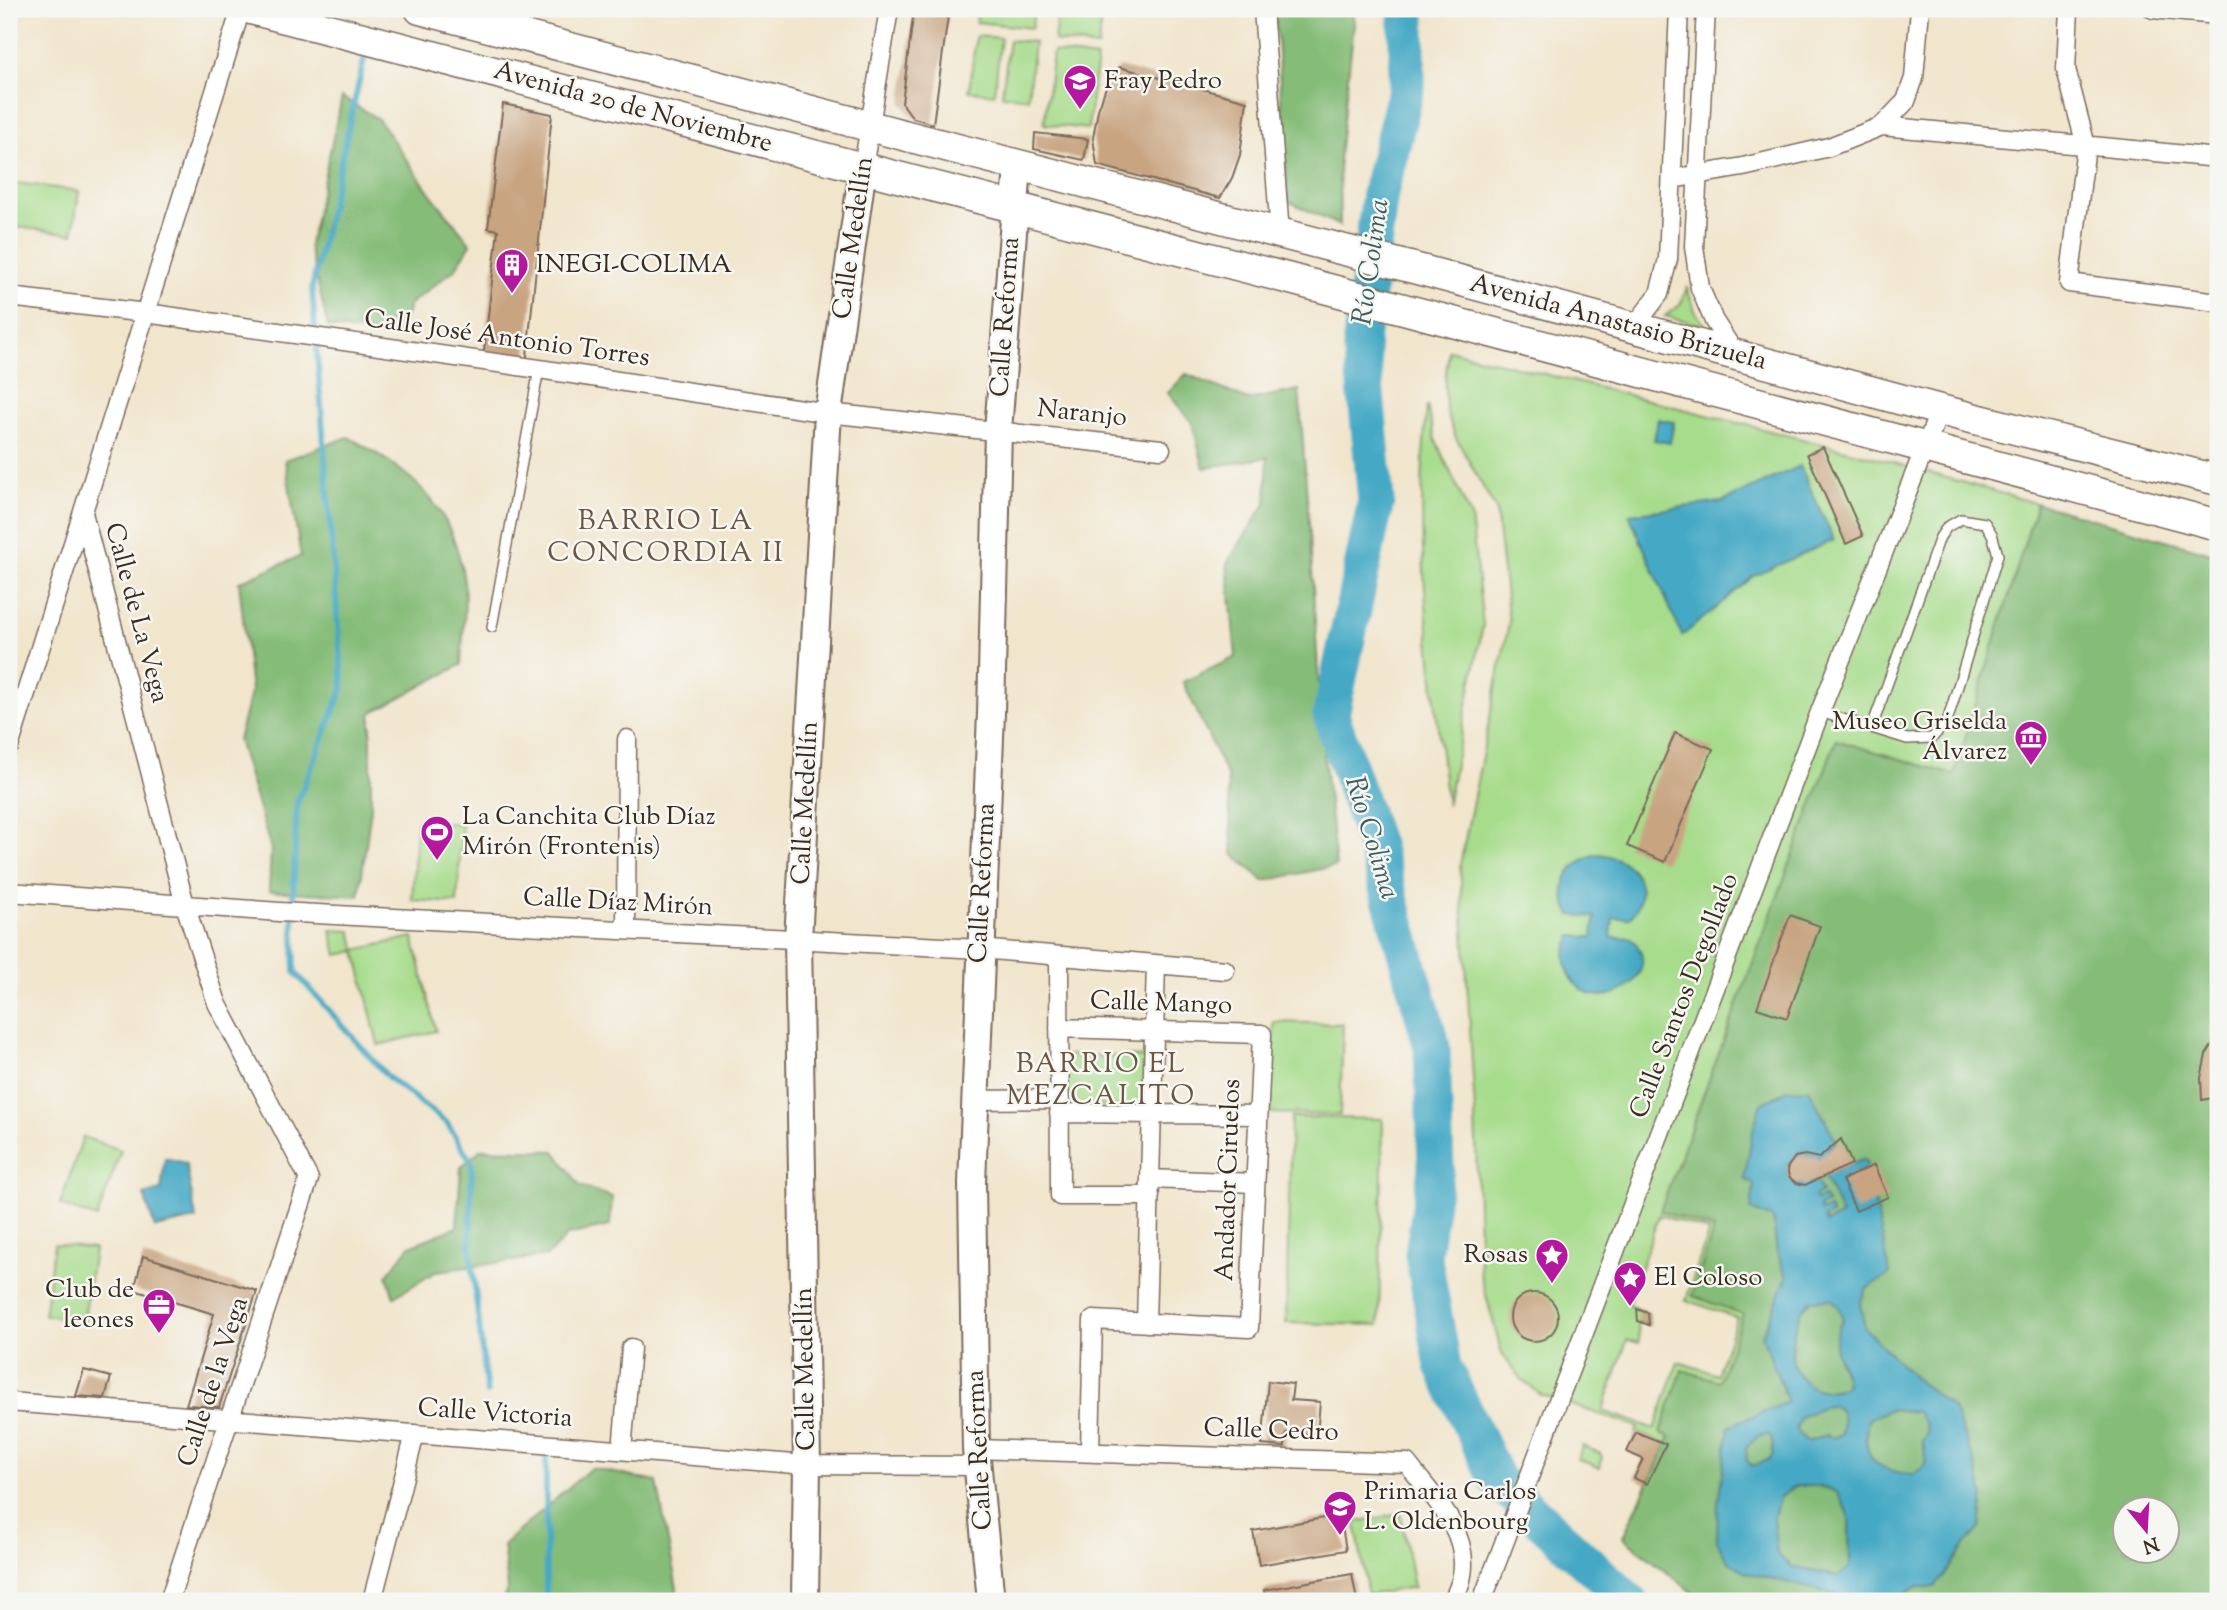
<svg xmlns="http://www.w3.org/2000/svg" width="2227" height="1610" font-family="'Sorts Mill Goudy',serif">
  <style>
    .green { fill: #a7dc8c; stroke: #718355; stroke-width: 2; fill-rule: evenodd }
    .forest { fill: #85bc78; stroke: #60734b; stroke-width: 2; fill-rule: evenodd }
    .water { fill: #45a9c5; stroke: #406a72; stroke-width: 2; fill-rule: evenodd }
    .lines { fill: none; stroke-linecap: round; stroke-linejoin: round }
    .stream { stroke: #45a9c5; stroke-width: 6 }
    .river { stroke: #45a9c5; stroke-width: 37 }
    .building { fill: #c8a481 }
    .lane-casing { stroke: #7b6b5b; stroke-width: 12 }
    .street-casing { stroke: #7b6b5b; stroke-width: 21 }
    .secondary-casing { stroke: #7b6b5b; stroke-width: 30 }
    .primary-casing { stroke: #7b6b5b; stroke-width: 33 }
    .lane { stroke: #fff; stroke-width: 9 }
    .street { stroke: #fff; stroke-width: 18 }
    .secondary { stroke: #fff; stroke-width: 26 }
    .primary { stroke: #fff; stroke-width: 30 }
    .labels { text-anchor: middle; dominant-baseline: central; stroke-width: 5; stroke-linejoin: round; paint-order: stroke }
    .poi-label { font-size: 26px; fill: #3b2a1e; stroke: #f6f6f2; text-anchor: start }
    .street-label { font-size: 26px; fill: #3b2a1e; stroke: #f6f6f2 }
    .water-label { font-size: 28px; font-style: italic; fill: #3f5d61; stroke: #f6f6f2 }
    .neighbourhood-label { font-size: 28px; letter-spacing: 2px; fill: #6c5541; stroke: #f6f6f2 }
  </style>
  <rect width="100%" height="100%" fill="#f6f6f2"/>
  <filter id="ink" filterUnits="userSpaceOnUse"><feTurbulence type="fractalNoise" baseFrequency=".0143" numOctaves="2"/><feDisplacementMap in="SourceGraphic" scale="14" xChannelSelector="R" yChannelSelector="G"/><feConvolveMatrix kernelMatrix="1 2 1 2 8 2 1 2 1" color-interpolation-filters="sRGB"/></filter>
  <filter id="wash" filterUnits="userSpaceOnUse"><feTurbulence type="fractalNoise" baseFrequency=".00686" numOctaves="4" result="noise"/><feDisplacementMap in="SourceGraphic" scale="28" xChannelSelector="R" yChannelSelector="G"/><feGaussianBlur stdDeviation="1.57" result="paint"/><feColorMatrix in="noise" values="0 0 0 0 0 0 0 0 0 0 0 0 0 0 0 0 0 1.4 0 .05"/><feComposite in="paint" operator="in"/></filter>
  <g filter="url(#wash)">
    <rect width="100%" height="100%" fill="#f1e5cc"/>
    <path class="green" d="M978,9H1034L1032,28L976,22Z
      M1058,9H1102L1098,47L1054,41Z
      M976,36L1001,38L994,94L969,91Z
      M1009,40L1034,42L1028,98L1002,95Z
      M1053,52L1097,58L1088,129L1044,124Z
      M9,182L79,191L73,234L9,226Z
      M1687,288L1695,311L1705,326L1665,316L1680,305Z
      M1449,350L1873,457L2218,555V1601H1703L1623,1537L1666,1444L1636,1432L1638,1427L1541,1395L1522,1380L1502,1354L1480,1273L1475,1112L1460,865L1509,623L1496,510L1456,438L1446,411L1445,381ZM1659,1215L1709,1231L1686,1300L1737,1318L1717,1374L1678,1362L1655,1429L1603,1411L1627,1340L1639,1343L1638,1322L1649,1325L1648,1313L1628,1305ZM2126,1508H2168V1550H2126Z
      M1427,405L1435,439L1471,517L1483,625L1447,805C1432,672 1413,539 1427,405Z
      M417,821L462,824L457,903L412,900Z
      M331,930L351,931L356,950L413,937L436,1031L378,1045L356,951L337,955Z
      M1274,1022L1343,1024L1340,1115L1270,1113Z
      M1066,1055L1149,1057L1148,1107L1065,1106Z
      M1291,1117L1383,1119L1379,1325L1286,1323Z
      M83,1137L121,1150L97,1218L60,1205Z
      M54,1244L94,1249L84,1321L44,1315Z
      M1582,1446L1600,1453L1602,1457L1600,1468L1578,1459Z
      M1401,1514L1414,1587L1368,1595L1355,1522Z"/>
    <path class="forest" d="M1275,9H1353L1354,24L1339,157L1340,226L1288,201Z
      M342,97L378,119L433,197L471,244L455,269L410,304L398,336L328,327L309,246Z
      M1186,374L1248,400L1299,390L1310,537L1322,737L1336,866L1264,881L1233,854L1227,776L1183,682L1236,657L1227,563L1266,503L1268,457L1204,468L1192,423L1168,393Z
      M348,437C412,472 455,506 464,583C467,608 462,640 461,665L371,713V808L359,896L269,891L271,849L238,740L251,691L239,582L301,556L285,460Z
      M2037,503L2218,555V1601H1905L1907,1592L1918,1587H1935L1950,1568L1964,1546L1980,1528L1984,1496L1975,1464L1953,1408L1914,1378L1865,1328L1860,1304L1866,1288L1856,1211L1842,1180L1868,1168L1864,1159L1825,1176L1842,1216L1826,1223L1824,1218L1832,1214L1829,1209L1821,1212L1818,1207L1827,1203L1816,1201L1805,1185L1796,1183L1789,1177L1788,1163L1795,1157L1805,1155L1826,1117L1754,1184L1773,1219L1777,1252L1787,1277L1762,1336L1788,1402L1729,1426L1746,1572L1861,1601H1703L1623,1537L1670,1437L1660,1433L1682,1370L1719,1381L1743,1314L1692,1296L1714,1229L1660,1211L1836,740L1954,775ZM2126,1508H2168V1550H2126Z
      M481,1149L555,1151L580,1186L612,1197L610,1226L568,1235L547,1256L437,1271L394,1297L387,1275L410,1246L457,1227L461,1167Z
      M1831,1299L1838,1306L1843,1319C1836,1331 1835,1345 1838,1359C1840,1370 1846,1371 1846,1386C1824,1397 1800,1388 1793,1362C1790,1349 1793,1331 1798,1318C1800,1311 1806,1306 1811,1300Z
      M1826,1405C1845,1405 1844,1420 1841,1435L1834,1438L1826,1435L1808,1442L1800,1435L1796,1428L1800,1417Z
      M1891,1409L1917,1412L1925,1424L1927,1434L1922,1441L1926,1455L1925,1465L1914,1475C1875,1470 1860,1459 1868,1419Z
      M1768,1434L1772,1439L1773,1455L1768,1460L1753,1466L1747,1461L1746,1448L1757,1437Z
      M591,1468L657,1482L677,1589L676,1601H502L508,1588L503,1545Z
      M1795,1486H1820L1837,1492L1849,1515L1850,1568L1838,1576L1792,1567L1777,1554L1773,1520L1779,1498Z"/>
    <path class="water" d="M1658,419L1674,422L1670,443L1654,440Z
      M1800,466L1834,540L1754,576L1682,636L1629,514L1722,502Z
      M1596,854C1631,855 1656,888 1630,918H1613L1611,937L1631,938C1671,976 1593,1025 1569,973C1563,960 1565,947 1572,936L1593,937L1595,917L1571,915C1555,889 1567,864 1596,854Z
      M1809,1089L1836,1141L1827,1152L1819,1158L1805,1155L1795,1157L1787,1168L1789,1177L1800,1185L1816,1180L1822,1192L1814,1196L1816,1200L1824,1197L1827,1203L1819,1207L1821,1212L1829,1209L1832,1215L1824,1218L1826,1223L1842,1215L1824,1176L1864,1159L1868,1168L1842,1180L1875,1202L1890,1274L1866,1289L1860,1304L1865,1328L1914,1378L1953,1408L1975,1464L1984,1496L1980,1528L1964,1546L1950,1568L1935,1587H1918L1907,1592L1905,1601H1861L1746,1572L1728,1561L1717,1541L1718,1502L1729,1426L1788,1402L1762,1336L1787,1277L1777,1252L1773,1219L1751,1210L1754,1184L1744,1179L1754,1126L1761,1104L1788,1090ZM1831,1299L1838,1306L1843,1319C1824,1353 1845,1357 1846,1386C1824,1397 1800,1388 1793,1362C1790,1349 1793,1331 1798,1318C1800,1311 1806,1306 1811,1300ZM1826,1405C1845,1405 1844,1419 1841,1435L1834,1438L1826,1435L1808,1442L1800,1435L1796,1428L1800,1417ZM1891,1409L1917,1412L1925,1424L1927,1434L1922,1441L1926,1455L1925,1465L1913,1475C1875,1470 1860,1459 1868,1419ZM1768,1434L1772,1439L1773,1455L1768,1460L1753,1466L1747,1461L1746,1448L1757,1437ZM1795,1486H1819L1837,1492L1849,1515L1850,1568L1837,1576L1792,1567L1777,1554L1773,1520L1779,1498Z
      M165,1158L186,1163L196,1219L155,1228L144,1195L161,1190Z"/>
    <g class="lines">
      <path class="stream" d="M364,60L312,288L343,688L297,803L293,901L295,972L388,1077L447,1123L472,1163L470,1246L487,1393
        M546,1455V1601"/>
      <path class="river" d="M1407,9V86L1380,193L1361,341L1376,501L1331,715L1375,845L1432,1047L1436,1169L1423,1254L1443,1366L1497,1480L1629,1601"/>
    </g>
    <g id="blocks">
      <path class="building" d="M914,9H949L933,124L913,118L902,103Z
        M1119,67L1247,101L1240,155L1232,178L1220,198L1097,165L1093,138L1098,110L1106,87Z
        M503,104L552,114L526,365L483,359L498,230L488,228Z
        M1035,133L1088,139L1084,160L1034,149Z
        M1823,447L1863,536L1846,544L1807,454Z
        M1675,733L1713,749L1665,862L1627,846Z
        M1790,915L1820,926L1787,1018L1757,1008Z
        M2218,1036V1097L2202,1100L2201,1078L2206,1055Z
        M1841,1139L1852,1164L1805,1185L1796,1183L1789,1177L1787,1168L1795,1157L1805,1155L1819,1158Z
        M1874,1165L1888,1197L1856,1211L1842,1180Z
        M143,1256L257,1291L219,1407L186,1405L214,1314L134,1290Z
        M1510 1317a24 24 0 1 1 48 0a24 24 0 1 1-48 0Z
        M1637,1309L1648,1313L1649,1325L1638,1321Z
        M84,1370L111,1377L105,1398L76,1396Z
        M1268,1381L1293,1384L1291,1400L1320,1402L1317,1435L1286,1433L1285,1447L1262,1445Z
        M1636,1432L1666,1444L1647,1484L1634,1478L1643,1459L1627,1452Z
        M1340,1515L1346,1550L1259,1565L1253,1531Z
        M1352,1574L1357,1601H1266L1264,1590Z"/>
    </g>
  </g>
  <g filter="url(#ink)">
    <use href="#blocks" fill-opacity="0" stroke="#7b6b5b" stroke-width="2"/>
    <g class="lines">
      <defs>
        <path id="lane" d="M492,627L539,369
          M1820,712L1907,739L1932,738L1947,722L1998,555L1992,534L1985,523L1961,519L1947,527L1940,537L1872,727"/>
        <path id="street" d="M1263,9L1280,234
          M1706,9L1694,246L1700,288L1714,321L1736,355
          M2069,9L2066,69L2086,146L2069,283L2218,302
          M2153,9L2218,15
          M1882,126L2218,158
          M863,168L889,9
          M1672,179L1743,167L1829,147L1882,126L1906,101L1914,78L1920,9
          M9,297L146,313L539,369L828,413L1161,449
          M1634,327L1659,294L1668,259L1679,9
          M83,513L185,905L217,1003L309,1179L169,1601
          M9,747L241,9
          M9,892L279,912L980,949L1225,970
          M626,930L627,739
          M1059,956L1060,1196H1150
          M1059,1028L1262,1034L1249,1328L1093,1320L1090,1452
          M975,1100L1060,1099
          M1059,1113L1258,1115
          M1150,1179L1255,1183
          M1146,1323L1156,964
          M9,1402L807,1465L977,1466
          M976,1449L1407,1463C1431,1495 1470,1531 1462,1575C1461,1584 1456,1593 1453,1601
          M622,1450L631,1348
          M372,1601L415,1434
          M1482,1601L1820,712L1940,410"/>
        <path id="secondary" d="M805,1601L807,1465L798,939L828,413L863,168
          M991,1601L976,1449L972,1183L991,713L998,431L1018,166"/>
        <path id="primary" d="M251,9L1298,281L2218,525
          M420,9L1425,271L1940,410L2218,480"/>
      </defs>
      <use href="#lane" class="lane-casing"/>
      <use href="#street" class="street-casing"/>
      <use href="#secondary" class="secondary-casing"/>
      <use href="#primary" class="primary-casing"/>
      <use href="#lane" class="lane"/>
      <use href="#street" class="street"/>
      <use href="#secondary" class="secondary"/>
      <use href="#primary" class="primary"/>
    </g>
  </g>
  <defs>
    <symbol id="school-pin" viewBox="-11 -11 22 30"><path d="M0 17L-7.5 6A9.5 9.5 0 1 1 7.5 6Z" fill="#b5179e" stroke="#f6f6f2"/><path d="M0-5L7-2L0 1L-7-2ZM-4 1L0 2.5L4 1V4Q0 6-4 4Z" fill="#fff"/></symbol>
    <symbol id="building-pin" viewBox="-11 -11 22 30"><path d="M0 17L-7.5 6A9.5 9.5 0 1 1 7.5 6Z" fill="#b5179e" stroke="#f6f6f2"/><path d="M-4-6H4V6H1V3H-1V6H-4ZM-2.5-4.3h1.7v1.8h-1.7ZM.8-4.3h1.7v1.8H.8ZM-2.5-1h1.7V.8h-1.7ZM.8-1h1.7V.8H.8Z" fill="#fff"/></symbol>
    <symbol id="museum-pin" viewBox="-11 -11 22 30"><path d="M0 17L-7.5 6A9.5 9.5 0 1 1 7.5 6Z" fill="#b5179e" stroke="#f6f6f2"/><path d="M0-6L6-3V-2H-6V-3ZM-5-1h2V3h-2ZM-1-1h2V3h-2ZM3-1h2V3H3ZM-6 4H6V6H-6Z" fill="#fff"/></symbol>
    <symbol id="stadium-pin" viewBox="-11 -11 22 30"><path d="M0 17L-7.5 6A9.5 9.5 0 1 1 7.5 6Z" fill="#b5179e" stroke="#f6f6f2"/><path d="M0-5a6.5 5 0 1 0 0 10a6.5 5 0 1 0 0-10ZM-3.5-1.8h7v3.6h-7Z" fill="#fff"/></symbol>
    <symbol id="sight-pin" viewBox="-11 -11 22 30"><path d="M0 17L-7.5 6A9.5 9.5 0 1 1 7.5 6Z" fill="#b5179e" stroke="#f6f6f2"/><path d="M0-6L1.8-2.2L6-1.7L2.9 1.2L3.7 5.4L0 3.3L-3.7 5.4L-2.9 1.2L-6-1.7L-1.8-2.2Z" fill="#fff"/></symbol>
    <symbol id="office-pin" viewBox="-11 -11 22 30"><path d="M0 17L-7.5 6A9.5 9.5 0 1 1 7.5 6Z" fill="#b5179e" stroke="#f6f6f2"/><path d="M-6-3h4V-5.5h4V-3h4V5H-6ZM-1-4.5V-3h2v-1.5ZM-6 0V1H6V0Z" fill="#fff"/></symbol>
  </defs>
  <g fill-rule="evenodd">
    <use href="#school-pin" x="1061" y="62" width="38" height="52"/>
    <use href="#building-pin" x="493" y="246" width="38" height="52"/>
    <use href="#museum-pin" x="2012" y="718" width="38" height="52"/>
    <use href="#stadium-pin" x="418" y="813" width="38" height="52"/>
    <use href="#sight-pin" x="1533" y="1236" width="38" height="52"/>
    <use href="#sight-pin" x="1611" y="1259" width="38" height="52"/>
    <use href="#office-pin" x="140" y="1286" width="38" height="52"/>
    <use href="#school-pin" x="1321" y="1488" width="38" height="52"/>
  </g>
  <g class="labels">
    <g class="poi-label">
      <text x="1104" y="81">Fray Pedro</text>
      <text x="536" y="265">INEGI-COLIMA</text>
      <text x="2007" y="722" text-anchor="end">Museo Griselda<tspan x="2007" dy="30">Álvarez</tspan></text>
      <text x="462" y="817">La Canchita Club Díaz<tspan x="462" dy="30">Mirón (Frontenis)</tspan></text>
      <text x="1528" y="1255" text-anchor="end">Rosas</text>
      <text x="1654" y="1278">El Coloso</text>
      <text x="134" y="1290" text-anchor="end">Club de<tspan x="134" dy="30">leones</tspan></text>
      <text x="1364" y="1492">Primaria Carlos<tspan x="1364" dy="30">L. Oldenbourg</tspan></text>
    </g>
    <g class="street-label">
      <text transform="translate(633 108) rotate(15)">Avenida 20 de Noviembre</text>
      <text transform="translate(854 238) rotate(-82)">Calle Medellín</text>
      <text transform="translate(1006 317) rotate(-86)">Calle Reforma</text>
      <text transform="translate(1618 323) rotate(15)">Avenida Anastasio Brizuela</text>
      <text transform="translate(507 339) rotate(8)">Calle José Antonio Torres</text>
      <text transform="translate(1082 414) rotate(6)">Naranjo</text>
      <text transform="translate(136 613) rotate(75)">Calle de La Vega</text>
      <text transform="translate(806 803) rotate(-87)">Calle Medellín</text>
      <text transform="translate(983 883) rotate(-87)">Calle Reforma</text>
      <text transform="translate(618 903) rotate(3)">Calle Díaz Mirón</text>
      <text transform="translate(1685 996) rotate(-69)">Calle Santos Degollado</text>
      <text transform="translate(1161 1004) rotate(2)">Calle Mango</text>
      <text transform="translate(1229 1180) rotate(-88)">Andador Ciruelos</text>
      <text transform="translate(806 1369) rotate(-91)">Calle Medellín</text>
      <text transform="translate(214 1382) rotate(-72)">Calle de la Vega</text>
      <text transform="translate(495 1414) rotate(4)">Calle Victoria</text>
      <text transform="translate(1271 1431) rotate(2)">Calle Cedro</text>
      <text transform="translate(980 1450) rotate(-93)">Calle Reforma</text>
    </g>
    <g class="water-label">
      <text transform="translate(1372 262) rotate(-82)">Río Colima</text>
      <text transform="translate(1371 838) rotate(73)">Río Colima</text>
    </g>
    <g class="neighbourhood-label">
      <text x="666" y="522">BARRIO LA<tspan x="666" dy="32">CONCORDIA II</tspan></text>
      <text x="1101" y="1065">BARRIO EL<tspan x="1101" dy="32">MEZCALITO</tspan></text>
    </g>
  </g>
  <rect width="2227" height="1610" fill="none" stroke="#f6f6f2" stroke-width="35"/>
  <g transform="translate(2146 1530) rotate(162)"><circle r="33" fill="#f6f6f2" stroke="#aba49d" stroke-width="2"/>
  <path d="M0-5L12 26L0 18L-12 26Z" fill="#b5179e"/>
  <text y="-10" font-size="19" font-weight="bold" text-anchor="middle" fill="#3b2a1e">N</text>
  </g>
</svg>
